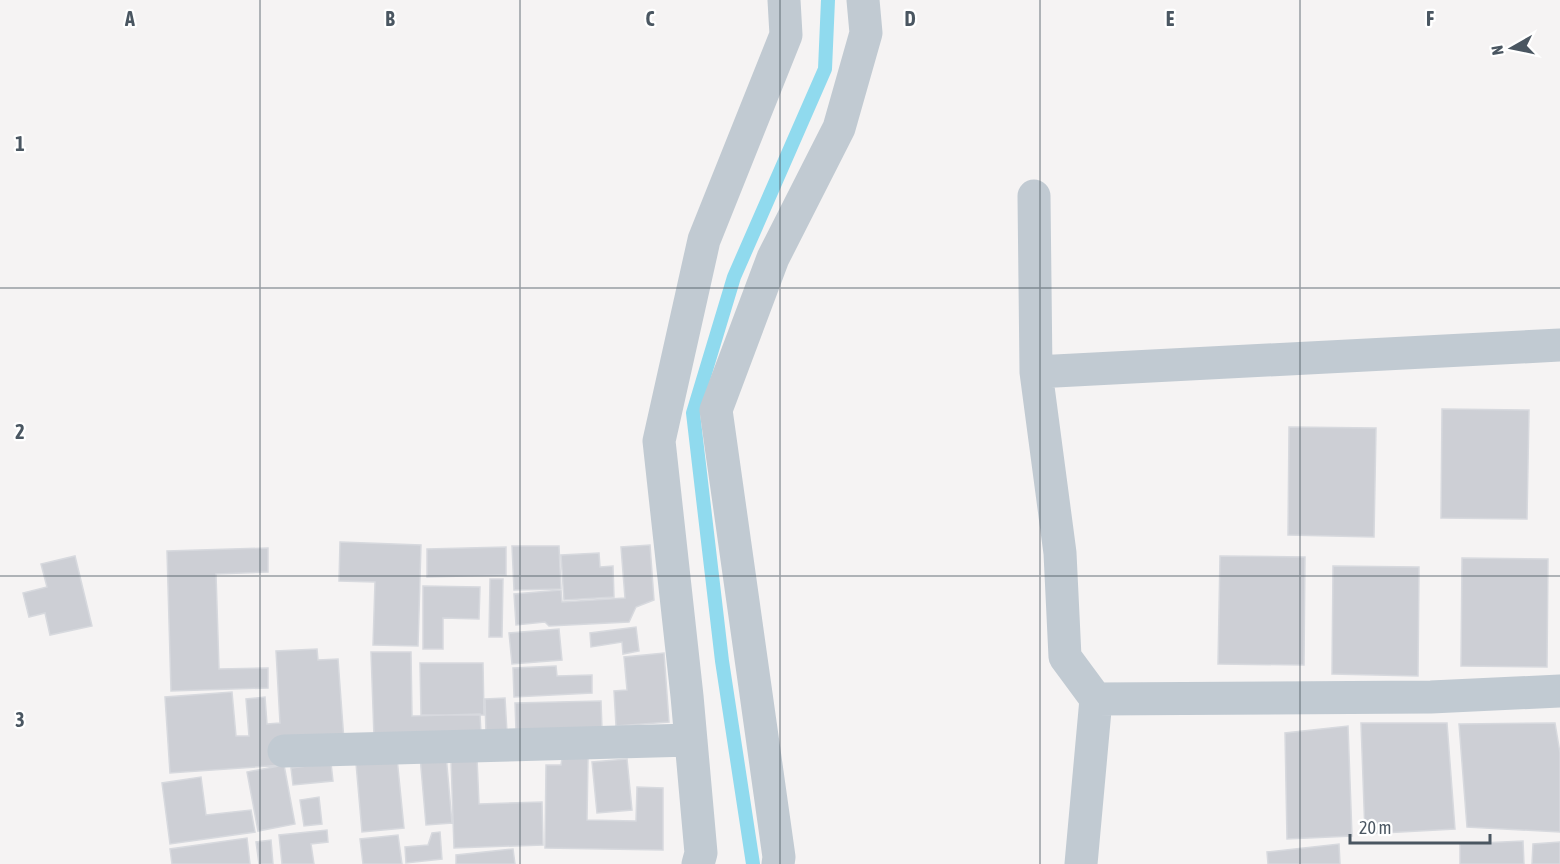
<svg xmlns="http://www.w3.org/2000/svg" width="1560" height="864" font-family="'Asap Condensed',sans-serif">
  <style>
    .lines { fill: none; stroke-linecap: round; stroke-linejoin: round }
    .stream { stroke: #90daee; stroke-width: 14 }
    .building { fill: #cdcfd5; stroke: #d7d9de; stroke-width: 1.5 }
    .minor { stroke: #c1cad2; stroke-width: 33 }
    .grid { fill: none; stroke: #4a5661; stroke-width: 1.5; stroke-opacity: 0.55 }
    .grid-label { font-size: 20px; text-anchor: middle; font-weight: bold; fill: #4a5661; stroke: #fff; stroke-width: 4.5; stroke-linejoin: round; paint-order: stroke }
  </style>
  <rect width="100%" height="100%" fill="#f5f3f3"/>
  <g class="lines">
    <path class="stream" d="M753,864L722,661L693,413L734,277L825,69L828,0"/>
  </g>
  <path class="building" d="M1442,409L1529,410L1527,519L1441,518Z
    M1289,427L1376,428L1374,537L1288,535Z
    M340,542L421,545L418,646L373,645L375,582L339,581Z
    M650,545L654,600L636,607L629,622L549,626L545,622L516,625L514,594L561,590L562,602L625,598L621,547Z
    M512,546H559L561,589L514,590Z
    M506,547V575L427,577V549Z
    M268,548V572L216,574L219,669L268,668V688L171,691L167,551Z
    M599,553L600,567L613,566L614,597L564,600L561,555Z
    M75,556L92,626L50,635L45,613L29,617L23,593L47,587L41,564Z
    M1220,556L1305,557L1304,665L1218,664Z
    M1462,558L1548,559L1547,667L1461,666Z
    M1333,566L1419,567L1418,676L1332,674Z
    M490,579H503L502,637H489Z
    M423,586L480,587L479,619L443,618V649H423Z
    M636,627L639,651L623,654L622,642L591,647L590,633Z
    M559,629L562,660L512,664L509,633Z
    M317,649L318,660L338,659L344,741L284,765L170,773L165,697L232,692L236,736H249L246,699L265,697L267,724L280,723L276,651Z
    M371,652H411L412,716L480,714L481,734L374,737Z
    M664,653L669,722L616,726L614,691L627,690L624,657Z
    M420,663H483L484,715H421Z
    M556,666L557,676L592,675V693L514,697L513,668Z
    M505,698L507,732L486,734L485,699Z
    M601,701L602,729L516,731L515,703Z
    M1361,723H1447L1455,829L1365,834Z
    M1555,723L1560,753V832L1467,827L1459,724Z
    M1348,726L1352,836L1287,839L1285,733Z
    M445,743L452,823L426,825L419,745Z
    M396,748L404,828L362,832L355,752Z
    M477,758L479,804L542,802L543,845L454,848L451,759Z
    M562,758H588L587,820L636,821L637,787L663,788V850L545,848L546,765H561Z
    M627,759L632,810L597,813L592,762Z
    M331,763L333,781L293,785L291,768Z
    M284,765L295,824L258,831L247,772Z
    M201,777L206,815L251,810L255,832L170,844L162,783Z
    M319,797L322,824L304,826L300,800Z
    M327,830L328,842L311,844L314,864H282L279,835Z
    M440,832L442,859L406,863L405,847L428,845L432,833Z
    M398,835L402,864H363L360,839Z
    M247,838L250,864H172L170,849Z
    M271,840L273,864H259L256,842Z
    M1523,841L1524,864H1460V844Z
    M1560,842V864H1532L1533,844Z
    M1339,844L1340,864H1268L1267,852Z
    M513,849L515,864H456V855Z"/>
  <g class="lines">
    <path class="minor" d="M1034,196L1036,372L1060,553L1065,657L1096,699L1081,864
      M1036,372L1560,345
      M1096,699L1431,697L1560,691
      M284,751L691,740
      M698,864L701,853L687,696L659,441L704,240L786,35L784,0
      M778,864L779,857L716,410L773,258L839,128L866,33L863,0"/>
  </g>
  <path class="grid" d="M260,0V864M520,0V864M780,0V864M1040,0V864M1300,0V864M0,288H1560M0,576H1560"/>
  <g class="grid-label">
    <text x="130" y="26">A</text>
    <text x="390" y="26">B</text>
    <text x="650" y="26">C</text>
    <text x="910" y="26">D</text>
    <text x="1170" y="26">E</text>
    <text x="1430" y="26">F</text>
    <text x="20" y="151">1</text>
    <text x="20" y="439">2</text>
    <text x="20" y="727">3</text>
  </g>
  <g transform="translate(1512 48) rotate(261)" stroke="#ffffff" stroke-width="4.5" paint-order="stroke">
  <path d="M0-4.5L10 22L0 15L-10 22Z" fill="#4a5661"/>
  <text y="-9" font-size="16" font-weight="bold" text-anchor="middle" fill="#4a5661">N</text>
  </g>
  <path d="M1350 834v9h140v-9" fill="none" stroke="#4a5661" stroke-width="3"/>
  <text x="1359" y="834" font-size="18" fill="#4a5661" stroke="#ffffff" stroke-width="4.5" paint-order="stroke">20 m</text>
</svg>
